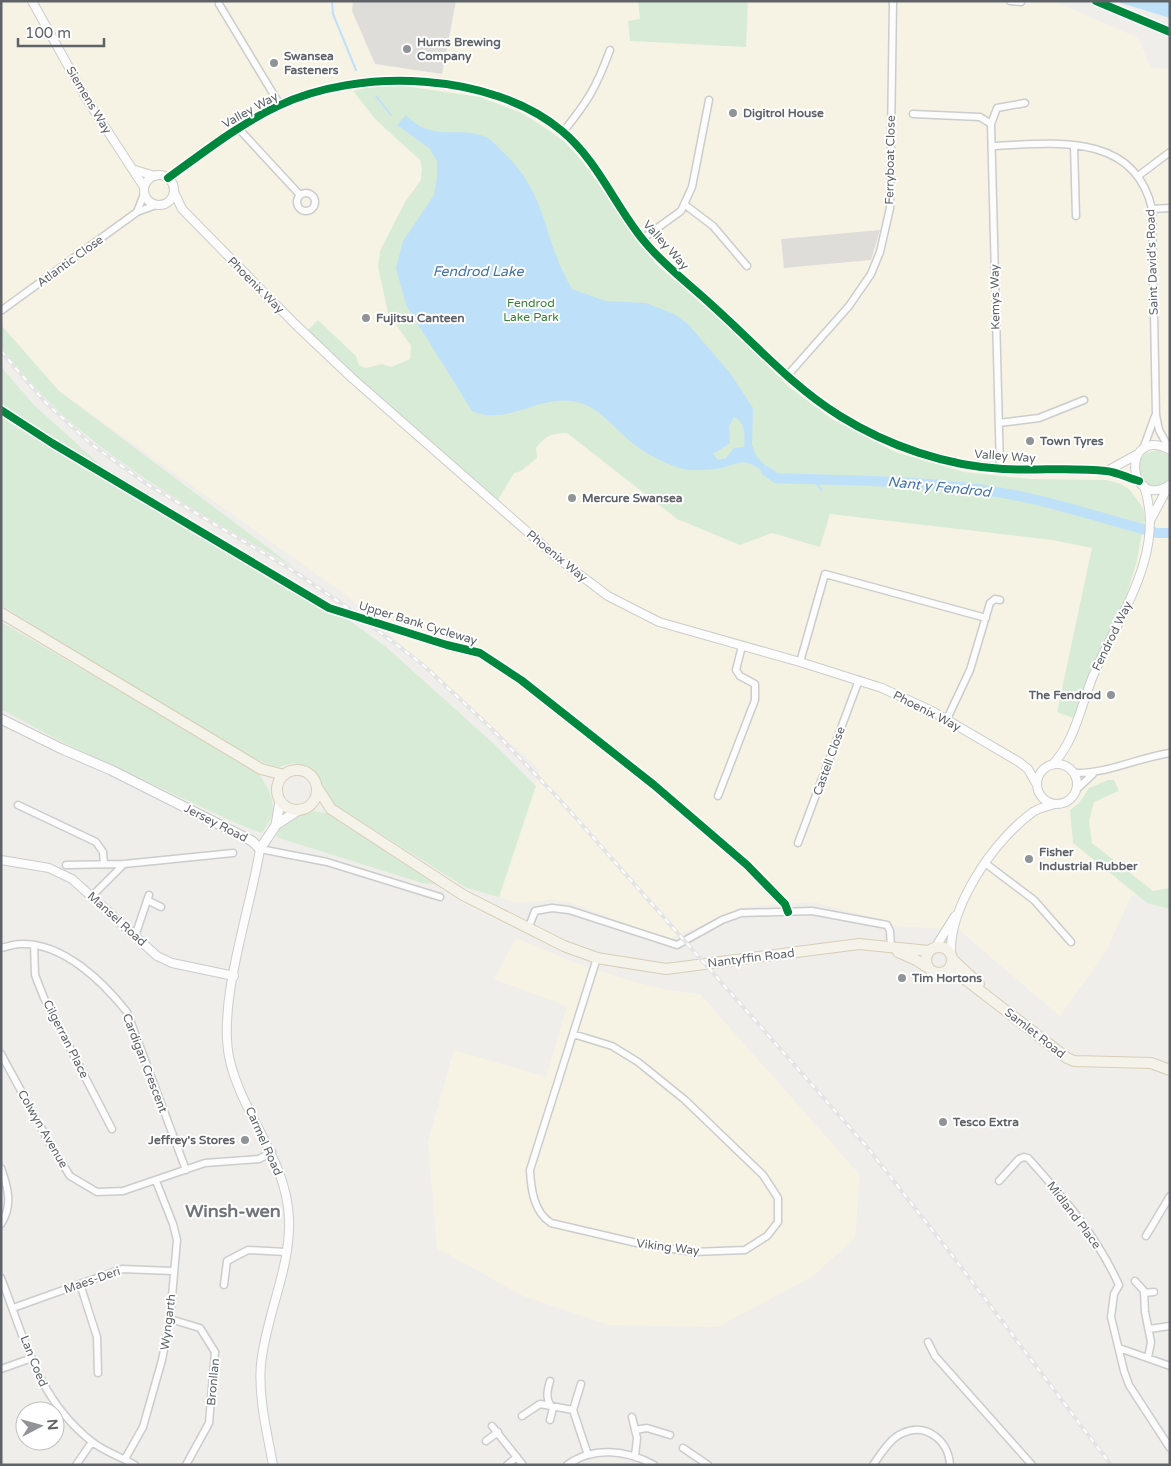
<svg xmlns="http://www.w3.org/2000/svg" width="1171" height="1466" font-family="'Varela Round',sans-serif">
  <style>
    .commercial { fill: #f7f3e4 }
    .industrial { fill: #dfddda }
    .green { fill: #d8ebd6 }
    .water { fill: #bfe0f9; fill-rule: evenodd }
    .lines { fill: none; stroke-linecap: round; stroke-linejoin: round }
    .stream { stroke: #bfe0f9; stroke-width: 2 }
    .river { stroke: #bfe0f9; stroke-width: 10 }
    .minor-casing { stroke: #cbcccc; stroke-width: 9 }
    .tertiary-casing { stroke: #cbcccc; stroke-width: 10 }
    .secondary-casing { stroke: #cacacb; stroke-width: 11 }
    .primary-casing { stroke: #d7ceb8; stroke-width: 12 }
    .minor { stroke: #fdfcfc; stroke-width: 6 }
    .tertiary { stroke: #fdfcfc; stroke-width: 8 }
    .secondary { stroke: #fdfcfc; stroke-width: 9 }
    .primary { stroke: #f4f2e9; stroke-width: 10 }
    .rail-casing { stroke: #e4e4e4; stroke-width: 4 }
    .rail { stroke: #fff; stroke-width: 2; stroke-dasharray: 5.5; stroke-linecap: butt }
    .cycleway-casing { stroke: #fff; stroke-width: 11 }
    .cycleway { stroke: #00873e; stroke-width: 8 }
    .poi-dot { fill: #919496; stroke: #fff; stroke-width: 2 }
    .labels { text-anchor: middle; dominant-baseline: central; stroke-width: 4; stroke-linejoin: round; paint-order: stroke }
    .poi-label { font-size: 12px; font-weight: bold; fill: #5f6368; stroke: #fff; text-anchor: start }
    .street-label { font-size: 12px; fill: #5f6368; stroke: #fff }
    .park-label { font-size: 12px; fill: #348238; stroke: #fff }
    .water-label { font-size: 14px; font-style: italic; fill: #4174aa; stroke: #fff }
    .district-label { font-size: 18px; font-weight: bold; fill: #70757a; stroke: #fff }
  </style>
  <rect width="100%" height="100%" fill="#efeeea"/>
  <path class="commercial" d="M1,1H1054L1138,38L1151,68L1170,69V888L1131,896L1107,950L1060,1016L959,930L895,926L887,921L814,902L742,907L672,938H664L569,902L549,900L516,903L499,897L540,770L349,597L59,391L1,325Z
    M516,938L576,963L624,979L666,990L700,994L860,1175L855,1238L812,1277L717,1327L609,1325L523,1296L437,1248L428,1142L454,1050L546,1077L567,1006L494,979Z"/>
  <path class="industrial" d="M353,1H456L442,74L375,64L352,11Z
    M880,230L871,260L784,268L781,239Z"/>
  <path class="green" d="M638,1H748L746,47L630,41L628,21L640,19Z
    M397,85L480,97L522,113L548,130L565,142L582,161L656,264L729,327L788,386L832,419L895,452L964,472L1031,479L1106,480L1121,484L1130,490L1143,508L1145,519L1136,564L1123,606L1102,647L1073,718L1057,712L1092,548L1052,540L830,514L820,547L772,533L740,545L677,519L567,433C552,433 545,436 536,448L537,458L521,471L514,473L498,500L376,395L308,330L318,320L356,356L359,365L366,368L382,364L391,367L410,359L411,346L388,313L378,267L380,251L387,237L405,202L421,180L422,168L420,160L376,120L353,91L374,86Z
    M1,325L59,391L295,568C202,514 104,463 31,383C22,373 7,360 2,348C0,342 1,331 1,325Z
    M1,367L33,404L98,463L314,595L385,646L494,744L536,786L499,897L467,888L333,804L312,769L293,763L279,767L272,766L250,756L140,692L1,605Z
    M1158,450L1170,456V483L1155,489L1139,480L1137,462L1146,453Z
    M1,622L256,770C265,782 276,799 272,815C271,821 265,827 262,833L238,824L64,743L1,709Z
    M1108,780H1114L1119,791L1094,802L1089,821L1092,843L1153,891L1170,888V909L1147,903L1073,843L1070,810L1079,803L1089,788Z
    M312,811L332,814L441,885L422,883L276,837C281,820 295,813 312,811Z"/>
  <path class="water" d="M1119,1H1170V18L1121,3Z
    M406,115C433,144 459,124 488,138C493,141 498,147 502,151C549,194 542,239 572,289L606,301L646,303L674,314L688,324L730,373L753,408L752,445L756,456L767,467L766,471L764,473C760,470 756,466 751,464C742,459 731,466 722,468C708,470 690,472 676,467C661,461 642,452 630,441C611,425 598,405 572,401C537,396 506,426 472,411L406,305L396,268L403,241L434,195L437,177V161L429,148L397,125ZM734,417C746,423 745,435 744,447L734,448L726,458L718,460L713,454L730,443L729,426Z"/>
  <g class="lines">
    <path class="stream" d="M332,1L333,14L356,70
      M376,96L391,115
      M815,480L821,490"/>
    <path class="river" d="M766,471L776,478C846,481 915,480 984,490C1043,498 1100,518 1157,533H1170"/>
    <defs>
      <path id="minor" d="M1010,1L1021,2
        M219,4L280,105
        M913,114L980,117L991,124
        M238,128L300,195
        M563,132C588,101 596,88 610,50
        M993,146C1054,143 1135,132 1152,209L1156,415L1159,430L1170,450
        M1074,146L1076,216
        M1138,176L1170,152
        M297 202a9 9 0 1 1 18 0a9 9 0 1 1-18 0Z
        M684,204L713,226L747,266
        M1152,209L1170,208
        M137,212L144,194
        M642,239L681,211L692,187L709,100
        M2,310L137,212L156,205
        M787,376L849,306L871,274L880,252L890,208L893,1
        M999,423L1039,418L1084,400
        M1143,449L1155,416
        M1000,469L991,124L997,108L1025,103
        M800,662L825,574L986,618
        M947,719L970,670L990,603L995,599L1000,600
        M1074,773C1107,774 1137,758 1170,753
        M1076,790L1093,774
        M718,796L755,700V684L740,676L736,670L742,646
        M18,805L96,842L103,852L104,864
        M798,843L859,680
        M260,849L327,862L440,897
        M985,863L1034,900L1071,942
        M66,865L124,864L233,853
        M92,896L124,864
        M147,900L161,907
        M528,929L535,911L552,908L569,910L677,945L722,920L741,913L812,911L887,925L890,931L891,948
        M135,936L149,895
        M34,945L35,975L44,998L112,1129
        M1,948C7,947 14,944 20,944C63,942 103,982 127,1012L186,1170
        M573,1034L612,1046L638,1062L685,1100L763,1175L778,1198V1222L767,1236L745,1250L693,1252L641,1244L551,1223C534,1212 531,1190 530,1170L597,958
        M1,1054L50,1144L70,1176L97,1192L123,1191L205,1163L259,1159L272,1152
        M1,1168C8,1187 13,1206 1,1224
        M999,1181L1019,1159L1024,1157L1028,1158C1063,1197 1097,1236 1119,1285L1114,1294L1111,1317L1124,1371L1129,1385L1170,1448
        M1146,1236L1170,1196
        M1,1278C25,1339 37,1398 91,1441C103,1451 121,1457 135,1465
        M1135,1281L1144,1291L1145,1312L1151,1342L1148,1358
        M80,1284L97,1337L98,1373
        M224,1285L227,1261L248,1250L286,1252
        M1144,1293L1154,1292
        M13,1308L122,1269L173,1271
        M170,1319L200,1328L215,1352L209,1423L186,1465
        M1149,1329L1170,1326
        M928,1342L935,1356L1032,1465
        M1119,1348L1170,1366
        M1,1369L32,1358
        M550,1381C547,1391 545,1400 553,1408L550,1420
        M581,1384L573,1410L588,1455
        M522,1416L540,1404L573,1410
        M632,1417L637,1438L635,1456
        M492,1426L523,1465
        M635,1430L647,1428L670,1435
        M486,1441L498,1432
        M683,1448L708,1465
        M125,1459L143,1427L162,1360L170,1319L177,1240L173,1224L156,1181
        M76,1465L92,1442
        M507,1465L517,1457
        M567,1465C593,1446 627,1450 654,1465
        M873,1465C881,1454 890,1438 903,1433C926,1422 949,1441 950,1465"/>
      <path id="tertiary" d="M32,1L86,98L144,187
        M135,170L155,176
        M144 190a15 15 0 1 1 30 0a15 15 0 1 1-30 0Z
        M168,178C204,152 238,125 278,106C359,67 492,72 562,131C598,161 615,206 644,241C665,267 691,285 715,308C756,345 793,387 840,416C888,446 947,466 1003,469C1036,471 1073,467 1106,471C1117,472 1128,478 1139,481
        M174,192L182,209L295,324L352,378L555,556L608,596L659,622L800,662L882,688L932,711L1019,762L1028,769L1037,785
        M1170,450C1122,424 1125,512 1170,485
        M1107,471L1138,454
        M1151,519L1169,485
        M1037 784a20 20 0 1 1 40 0a20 20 0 1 1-40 0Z
        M1052,765C1075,742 1081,705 1093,676C1118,617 1167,553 1144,486
        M260,849C251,908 216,1005 230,1061C243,1116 287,1160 289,1219C291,1268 266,1315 261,1364C258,1397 267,1432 273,1465
        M1,860L49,868L72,879L157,956L172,963L234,976
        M935,948L955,916
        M951,956C948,907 994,840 1033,812C1039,808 1048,806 1055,804"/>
      <path id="secondary" d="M1,719L62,749L111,770L252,841L260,849L276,825L280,801
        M276,825L297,811"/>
      <path id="primary" d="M1,613L261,769L284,775
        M277 790a20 20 0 1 1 40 0a20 20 0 1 1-40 0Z
        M318,789L331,809L463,895L564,946L597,958L666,969L859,944L929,951
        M926 960a13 13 0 1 1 26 0a13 13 0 1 1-26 0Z
        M898,952L916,960L927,967
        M952,959L979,984
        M945,972L961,976L1067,1058L1074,1061L1151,1063L1170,1070"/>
    </defs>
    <use href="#minor" class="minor-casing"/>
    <use href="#tertiary" class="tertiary-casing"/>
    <use href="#secondary" class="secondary-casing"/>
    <use href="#primary" class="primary-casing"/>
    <use href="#minor" class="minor"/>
    <use href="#tertiary" class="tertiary"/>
    <use href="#secondary" class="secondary"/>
    <use href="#primary" class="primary"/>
    <defs>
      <path id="rail" d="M1,351L44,401L91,444L147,484L292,570L345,606L422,664L490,727L560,800L867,1147L948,1250L1111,1465"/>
    </defs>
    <use href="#rail" class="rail-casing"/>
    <use href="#rail" class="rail"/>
    <defs>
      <path id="cycleway" d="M1096,1L1170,32
        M168,178C204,152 238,125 278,106C359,67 492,72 562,131C598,161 615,206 644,241C665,267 691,285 715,308C756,345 793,387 840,416C888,446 947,466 1003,469C1036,471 1073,467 1106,471C1117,472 1128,478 1139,481
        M1,410L52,443L329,608L447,645L480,653L521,680L654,785L747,865L785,904L788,912"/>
    </defs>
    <use href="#cycleway" class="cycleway-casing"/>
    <use href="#cycleway" class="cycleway"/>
  </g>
  <g class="poi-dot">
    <circle cx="407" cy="49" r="5"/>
    <circle cx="274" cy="63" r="5"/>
    <circle cx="733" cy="113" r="5"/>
    <circle cx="366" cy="318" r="5"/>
    <circle cx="1030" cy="441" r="5"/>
    <circle cx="572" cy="498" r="5"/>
    <circle cx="1111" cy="695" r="5"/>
    <circle cx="1029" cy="859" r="5"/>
    <circle cx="902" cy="978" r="5"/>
    <circle cx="943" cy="1122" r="5"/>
    <circle cx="245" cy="1140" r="5"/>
  </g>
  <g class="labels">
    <g class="poi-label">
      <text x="417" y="42">Hurns Brewing<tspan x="417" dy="14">Company</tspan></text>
      <text x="284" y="56">Swansea<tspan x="284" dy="14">Fasteners</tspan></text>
      <text x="743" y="113">Digitrol House</text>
      <text x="376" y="318">Fujitsu Canteen</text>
      <text x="1040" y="441">Town Tyres</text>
      <text x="582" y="498">Mercure Swansea</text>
      <text x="1101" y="695" text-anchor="end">The Fendrod</text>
      <text x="1039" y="852">Fisher<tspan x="1039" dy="14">Industrial Rubber</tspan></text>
      <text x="912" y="978">Tim Hortons</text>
      <text x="953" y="1122">Tesco Extra</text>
      <text x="235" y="1140" text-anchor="end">Jeffrey's Stores</text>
    </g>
    <g class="street-label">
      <text transform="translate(89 100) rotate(59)">Siemens Way</text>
      <text transform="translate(250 110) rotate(-29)">Valley Way</text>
      <text transform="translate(890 160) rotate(-89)">Ferryboat Close</text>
      <text transform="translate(666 245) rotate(48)">Valley Way</text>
      <text transform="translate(70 261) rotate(-36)">Atlantic Close</text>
      <text transform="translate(1152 262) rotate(-92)">Saint David's Road</text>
      <text transform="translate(256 285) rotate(45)">Phoenix Way</text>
      <text transform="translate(995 297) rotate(-91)">Kemys Way</text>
      <text transform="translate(1005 456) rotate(4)">Valley Way</text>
      <text transform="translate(557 556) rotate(39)">Phoenix Way</text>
      <text transform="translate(418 623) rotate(17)">Upper Bank Cycleway</text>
      <text transform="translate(1112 636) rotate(-64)">Fendrod Way</text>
      <text transform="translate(927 711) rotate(27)">Phoenix Way</text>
      <text transform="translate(829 761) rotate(-70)">Castell Close</text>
      <text transform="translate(216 823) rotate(27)">Jersey Road</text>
      <text transform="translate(117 919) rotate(42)">Mansel Road</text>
      <text transform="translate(751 958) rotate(-7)">Nantyffin Road</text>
      <text transform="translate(1035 1033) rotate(38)">Samlet Road</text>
      <text transform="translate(66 1039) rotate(63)">Cilgerran Place</text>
      <text transform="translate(145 1063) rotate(69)">Cardigan Crescent</text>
      <text transform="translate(43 1129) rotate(60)">Colwyn Avenue</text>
      <text transform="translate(264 1141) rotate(66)">Carmel Road</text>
      <text transform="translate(1074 1215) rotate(53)">Midland Place</text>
      <text transform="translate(668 1247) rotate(7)">Viking Way</text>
      <text transform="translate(92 1280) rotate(-19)">Maes-Deri</text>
      <text transform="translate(168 1322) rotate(-83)">Wyngarth</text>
      <text transform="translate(34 1361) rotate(68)">Lan Coed</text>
      <text transform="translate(213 1382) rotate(-85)">Bronllan</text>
    </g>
    <g class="park-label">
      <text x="531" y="303">Fendrod<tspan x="531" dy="14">Lake Park</tspan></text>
    </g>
    <g class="water-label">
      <text x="478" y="271">Fendrod Lake</text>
      <text transform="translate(939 487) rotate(6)">Nant y Fendrod</text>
    </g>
    <g class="district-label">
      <text x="233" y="1211">Winsh-wen</text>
    </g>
  </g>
  <rect width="1171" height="1466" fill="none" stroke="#5f6368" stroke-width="5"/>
  <g transform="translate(40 1426) rotate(84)"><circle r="24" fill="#ffffff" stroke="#bfc1c3"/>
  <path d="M0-4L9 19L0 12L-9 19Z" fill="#919496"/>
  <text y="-8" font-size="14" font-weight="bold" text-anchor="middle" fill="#5f6368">N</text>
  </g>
  <path d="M18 38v8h86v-8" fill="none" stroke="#5f6368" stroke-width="2.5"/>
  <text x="25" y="38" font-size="15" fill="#5f6368" stroke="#ffffff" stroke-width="4" paint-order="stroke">100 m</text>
</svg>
